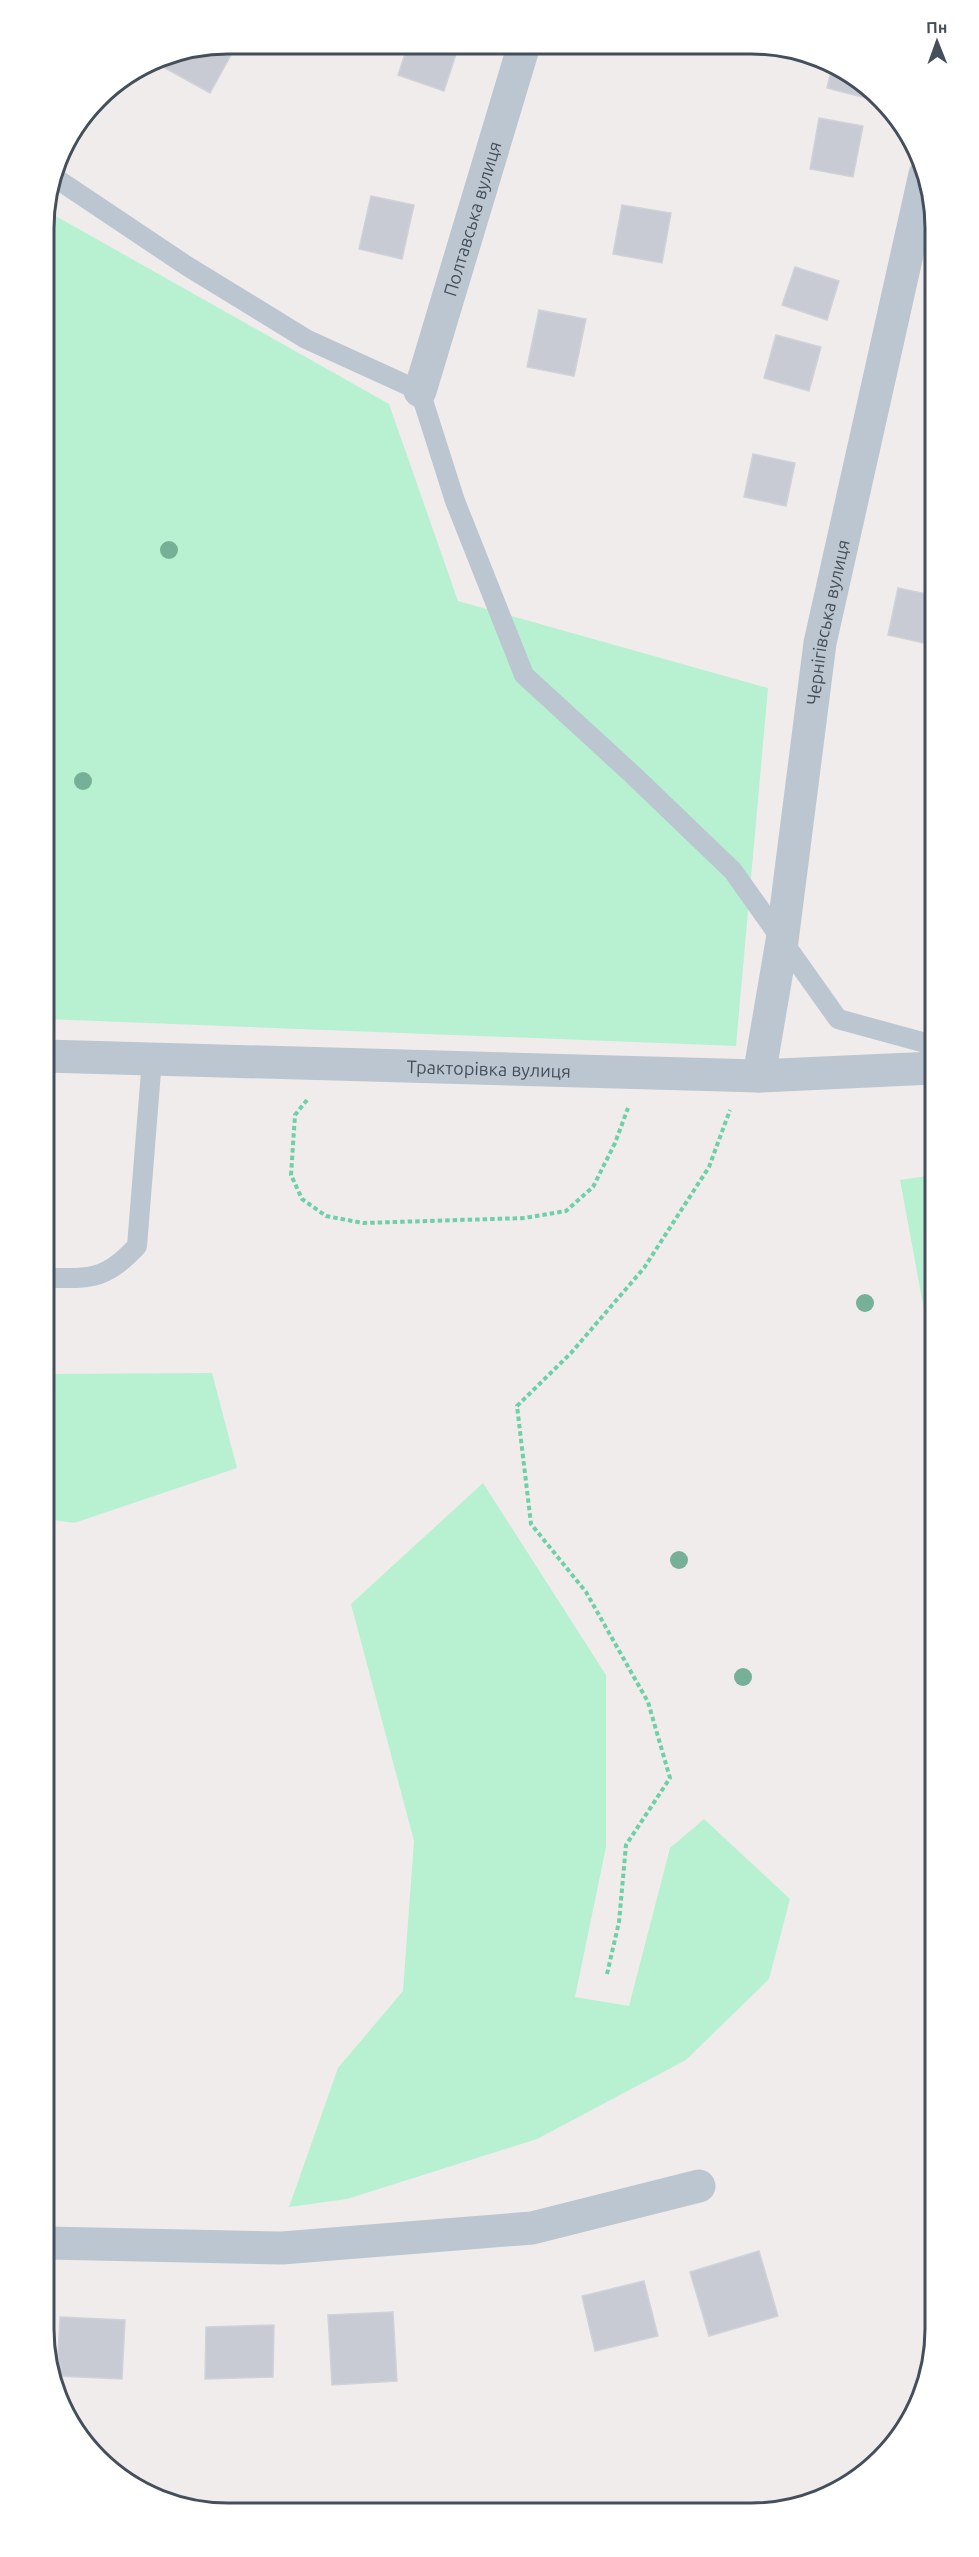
<svg xmlns="http://www.w3.org/2000/svg" width="979" height="2557" font-family="Ubuntu,sans-serif">
  <style>
    .green { fill: #b7f1d1 }
    .building { fill: #c8cbd3; stroke: #d0d2d9; stroke-width: 1.5 }
    .lines { fill: none; stroke-linecap: round; stroke-linejoin: round }
    .path { stroke: #6ed0a6; stroke-width: 4; stroke-dasharray: 4.5 3; stroke-linecap: butt }
    .service { stroke: #bcc6d0; stroke-width: 20 }
    .minor { stroke: #bcc6d0; stroke-width: 33 }
    .tree { fill: #76b096 }
    .labels { text-anchor: middle; dominant-baseline: central; stroke-width: 4.5; stroke-linejoin: round; paint-order: stroke }
    .street-label { font-size: 18px; fill: #444f5b; stroke: #fff }
    .rim { fill: none; stroke: #444f5b; stroke-width: 3 }
  </style>
  <rect width="100%" height="100%" fill="#f0ecec"/>
  <path class="green" d="M45,210L389,404L458,601L768,688L736,1046L45,1019Z
    M933,1175L934,1364L900,1180Z
    M212,1373L237,1468L74,1523L46,1519V1374Z
    M483,1483L606,1675V1847L575,1997L629,2006L670,1848L704,1819L790,1899L769,1979L686,2060L537,2139L347,2199L289,2207L338,2068L403,1991L414,1841L351,1604Z"/>
  <path class="building" d="M228,44H237L210,93L152,61L158,57Z
    M408,45H459L444,91L398,75Z
    M833,63L872,91L870,99L827,88Z
    M819,118L863,126L853,177L810,169Z
    M371,196L414,205L402,259L359,249Z
    M622,205L671,213L662,263L613,254Z
    M795,267L839,281L827,320L782,305Z
    M539,310L586,319L574,376L527,367Z
    M776,335L821,347L809,391L764,378Z
    M753,454L795,463L786,506L744,497Z
    M898,588L932,595L933,645L888,635Z
    M759,2251L778,2316L709,2336L690,2272Z
    M644,2281L658,2336L595,2351L582,2296Z
    M393,2312L397,2381L332,2385L328,2315Z
    M60,2317L125,2320L122,2379L57,2376Z
    M274,2325L273,2377L205,2379L206,2327Z"/>
  <g class="lines">
    <path class="path" d="M307,1100L295,1115L291,1175L302,1199L326,1216L363,1223L525,1218L566,1211L593,1187L615,1143L628,1108
      M607,1974L619,1922L626,1845L670,1778L648,1702L586,1592L531,1524L517,1406L571,1353L644,1268L709,1167L730,1110"/>
    <path class="service" d="M54,177L187,266L306,339L420,391L455,501L524,675L632,774L733,871L838,1019L933,1045
      M46,1278C90,1278 105,1281 137,1246L152,1059"/>
    <g class="minor">
      <path id="s1" d="M420,391L524,45"/>
      <path id="s2" d="M45,1056L759,1076L933,1068"/>
      <path id="s3" d="M759,1076L782,941L820,643L925,174"/>
      <path d="M47,2243L282,2248L532,2228L699,2186"/>
    </g>
  </g>
  <g class="tree">
    <circle cx="169" cy="550" r="9"/>
    <circle cx="83" cy="781" r="9"/>
    <circle cx="865" cy="1303" r="9"/>
    <circle cx="679" cy="1560" r="9"/>
    <circle cx="743" cy="1677" r="9"/>
  </g>
  <g class="labels">
    <g class="street-label">
      <text stroke="none"><textPath href="#s1" startOffset="180">Полтавська вулиця</textPath></text>
      <text stroke="none"><textPath href="#s3" startOffset="459">Чернігівська вулиця</textPath></text>
      <text stroke="none"><textPath href="#s2" startOffset="444">Тракторівка вулиця</textPath></text>
    </g>
  </g>
  <path d="M0 0H979V2557H0ZM228 54H751A174 174 0 0 1 925 228V2329A174 174 0 0 1 751 2503H228A174 174 0 0 1 54 2329V228A174 174 0 0 1 228 54Z" fill="#fff" fill-rule="evenodd"/>
  <path class="rim" d="M228 54H751A174 174 0 0 1 925 228V2329A174 174 0 0 1 751 2503H228A174 174 0 0 1 54 2329V228A174 174 0 0 1 228 54Z"/>
  <g transform="translate(937 42) rotate(359)" stroke="#ffffff" stroke-width="4.5" paint-order="stroke">
  <path d="M0-4.5L10 22L0 15L-10 22Z" fill="#444f5b"/>
  <text y="-9" font-size="16" font-weight="bold" text-anchor="middle" fill="#444f5b">Пн</text>
  </g>
</svg>
